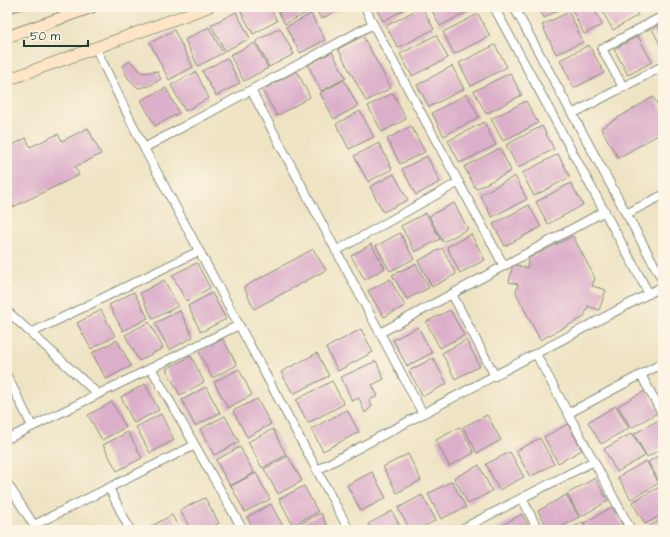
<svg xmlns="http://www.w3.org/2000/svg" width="670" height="537" font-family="'Architects Daughter',sans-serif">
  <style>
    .building { fill: #dbaec9 }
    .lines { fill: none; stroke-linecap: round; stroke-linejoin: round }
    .street-casing { stroke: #86907c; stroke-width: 10 }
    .secondary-casing { stroke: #86907c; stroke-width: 13 }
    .street { stroke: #fff; stroke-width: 8 }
    .secondary { stroke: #fde5c5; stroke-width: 11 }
  </style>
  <rect width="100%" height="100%" fill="#fcf5e5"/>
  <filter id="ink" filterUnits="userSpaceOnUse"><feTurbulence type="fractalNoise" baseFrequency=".025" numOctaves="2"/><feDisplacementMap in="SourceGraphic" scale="8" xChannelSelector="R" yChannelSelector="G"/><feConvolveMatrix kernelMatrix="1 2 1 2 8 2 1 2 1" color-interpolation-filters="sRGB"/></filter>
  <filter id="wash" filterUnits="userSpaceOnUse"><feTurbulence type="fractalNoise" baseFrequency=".012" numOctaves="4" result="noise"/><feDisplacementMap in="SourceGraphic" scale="16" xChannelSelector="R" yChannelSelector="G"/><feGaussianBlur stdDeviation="0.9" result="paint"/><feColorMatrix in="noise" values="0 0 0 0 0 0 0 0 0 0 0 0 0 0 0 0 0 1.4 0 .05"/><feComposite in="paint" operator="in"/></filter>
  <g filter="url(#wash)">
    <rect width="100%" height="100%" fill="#eee3c3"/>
    <g id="blocks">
      <path class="building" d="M7,7H28L7,14Z
        M240,7H270L277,21L253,34L239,8Z
        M276,7H308L310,11L285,24Z
        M315,7H344L321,19Z
        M375,7H409L383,21Z
        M422,7L434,29L398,48L386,26Z
        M430,7H477L440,26Z
        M538,7H564L544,18Z
        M578,7H593L602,25L584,34L572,10Z
        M600,7H633L638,15L613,30Z
        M236,12L250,38L225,51L211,25Z
        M569,12L583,42L556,54L542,25Z
        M311,14L325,40L300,53L286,27Z
        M478,14L490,36L454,54L443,32Z
        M663,23V50L652,29Z
        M209,27L223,53L198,66L185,40Z
        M280,28L294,54L269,67L256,41Z
        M174,30L193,67L169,80L150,43Z
        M436,35L448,58L412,76L400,54Z
        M363,36L391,88L366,101L338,49Z
        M638,36L652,62L628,75L614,49Z
        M255,43L268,68L244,81L230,55Z
        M495,45L507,67L471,86L459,63Z
        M589,45L604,73L574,88L560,60Z
        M332,52L346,78L321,91L308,65Z
        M227,58L240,83L216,96L202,71Z
        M130,61L143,73L157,71L161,79L149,86L138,88L128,78L122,66Z
        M452,66L464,89L429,107L417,85Z
        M297,71L310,97L277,116L262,90Z
        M196,72L209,98L185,111L171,85Z
        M510,73L522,95L486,114L474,91Z
        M344,80L358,106L334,119L320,93Z
        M166,88L179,113L155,126L141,100Z
        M393,93L406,119L382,132L368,106Z
        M467,94L479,117L444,136L432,113Z
        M653,97L663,113V132L618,158L601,128Z
        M526,101L538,123L503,141L491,119Z
        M360,111L374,137L349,149L336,124Z
        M484,122L496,145L460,163L448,141Z
        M411,126L425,152L400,164L387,139Z
        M542,126L554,149L518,168L506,145Z
        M88,128L101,154L75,167L79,175L7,210V148L26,138L30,147L58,134L62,141Z
        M379,143L392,169L368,182L354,156Z
        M500,148L511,171L476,189L464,167Z
        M558,154L570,177L534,196L522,173Z
        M427,156L440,182L416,195L402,169Z
        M394,174L408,200L383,212L370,187Z
        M515,176L527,199L492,217L480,195Z
        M571,183L583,205L548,224L536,202Z
        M454,203L468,229L443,242L429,216Z
        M529,205L541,227L505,246L493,224Z
        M426,213L440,239L415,252L401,226Z
        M663,228V237L659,230Z
        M400,233L414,259L390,271L376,246Z
        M471,234L485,260L460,273L447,247Z
        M573,236L595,278L592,286L606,290L599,310L588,306L584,317L540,340L516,293L518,284L509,282L513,264L527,268L529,258Z
        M371,244L385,268L365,280L351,256Z
        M442,248L456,274L432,287L418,261Z
        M313,249L326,270L254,309L244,287Z
        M197,263L210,288L186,301L172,275Z
        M416,264L429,288L407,299L392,275Z
        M390,279L405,306L384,317L368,291Z
        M164,280L178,306L153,319L140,293Z
        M134,292L148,318L123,331L109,305Z
        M212,293L226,319L201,332L188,306Z
        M101,310L115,336L91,349L77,323Z
        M450,310L464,335L440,348L426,322Z
        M180,311L193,337L169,350L155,323Z
        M149,322L163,348L139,361L125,335Z
        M418,327L432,353L407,366L393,340Z
        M361,329L373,352L338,371L326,348Z
        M223,339L237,365L212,378L199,352Z
        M117,340L131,366L106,379L92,353Z
        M466,340L480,366L455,379L442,353Z
        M317,353L329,376L293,394L281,372Z
        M191,356L204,382L180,395L166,369Z
        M433,358L447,384L423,396L409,371Z
        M376,361L384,379L372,385L378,396L369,400L372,406L365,413L359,398L352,401L341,377Z
        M239,369L252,395L228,408L214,382Z
        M332,381L344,404L308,423L296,400Z
        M145,384L159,410L134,423L121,397Z
        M206,387L220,413L195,426L182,400Z
        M646,390L659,412L631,428L618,406Z
        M257,399L271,424L247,437L233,411Z
        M112,402L126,427L102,440L88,415Z
        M616,406L629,428L601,444L588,422Z
        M347,410L359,432L323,451L311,429Z
        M161,414L174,440L150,453L136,427Z
        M487,415L501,440L477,453L463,427Z
        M225,416L239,442L214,455L200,429Z
        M662,418L663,448L647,457L634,434Z
        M568,424L582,450L558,463L544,437Z
        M460,427L474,453L449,466L436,440Z
        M273,429L286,455L262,468L248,442Z
        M128,432L142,458L117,471L103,445Z
        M632,433L645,456L617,472L604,449Z
        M540,438L554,464L530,477L516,451Z
        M240,447L254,473L230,486L216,460Z
        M510,452L524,477L499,490L486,464Z
        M663,453V483L661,484L648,462Z
        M408,454L421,480L397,493L383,467Z
        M288,456L302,481L278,494L264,469Z
        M646,461L659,483L631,499L618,477Z
        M479,465L492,491L468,504L454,478Z
        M372,472L386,498L361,511L347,485Z
        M256,473L270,499L245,512L231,486Z
        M595,478L608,501L580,517L567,494Z
        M452,481L466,507L441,519L428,494Z
        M304,486L318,512L293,525L279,499Z
        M661,486V487L663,486V514L645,524L632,502Z
        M422,495L436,520L418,530H410L398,508Z
        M566,495L579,517L556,530H549L538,511Z
        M205,498L219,523L206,530H191L180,510Z
        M271,504L285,530H254L247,517Z
        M612,507L625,529L588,530L584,523Z
        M392,511L402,530H371L368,524Z
        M321,513L329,530H298L296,526Z
        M522,514L531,530H494Z
        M172,515L180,530H149L148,528Z
        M663,519V530H647L646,528Z
        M583,522L587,530H568Z"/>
    </g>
  </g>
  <g filter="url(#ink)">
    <use href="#blocks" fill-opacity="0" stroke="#86907c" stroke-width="1"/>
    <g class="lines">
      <defs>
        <path id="street" d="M365,7L373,24L504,266
          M494,7L649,294
          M514,7L663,281
          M95,47L144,148L349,530
          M623,87L602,49L663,16
          M251,90L423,414
          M572,114L663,66
          M144,148L373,24
          M626,214L663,195
          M336,251L459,182
          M452,294L495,376
          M7,311L98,394
          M31,333L199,251
          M380,333L605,211
          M536,354L631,530
          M151,368L243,530
          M641,375L663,415
          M7,376L32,426
          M569,413L663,363
          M7,439L239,325
          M317,470L663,286
          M7,483L37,530
          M109,488L130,530
          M522,498L538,530
          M34,525L195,445
          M460,530L594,461"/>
        <path id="secondary" d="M7,37L92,7
          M7,80L208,7"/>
      </defs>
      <use href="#street" class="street-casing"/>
      <use href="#secondary" class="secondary-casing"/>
      <use href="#street" class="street"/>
      <use href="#secondary" class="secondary"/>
    </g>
  </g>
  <rect width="670" height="537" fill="none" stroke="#fcf5e5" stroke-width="24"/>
  <path d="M24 40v6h64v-6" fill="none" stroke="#1f3d34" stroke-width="2"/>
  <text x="30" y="40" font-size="12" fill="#1f3d34" stroke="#fcf5e5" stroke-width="3" paint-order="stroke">50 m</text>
</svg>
